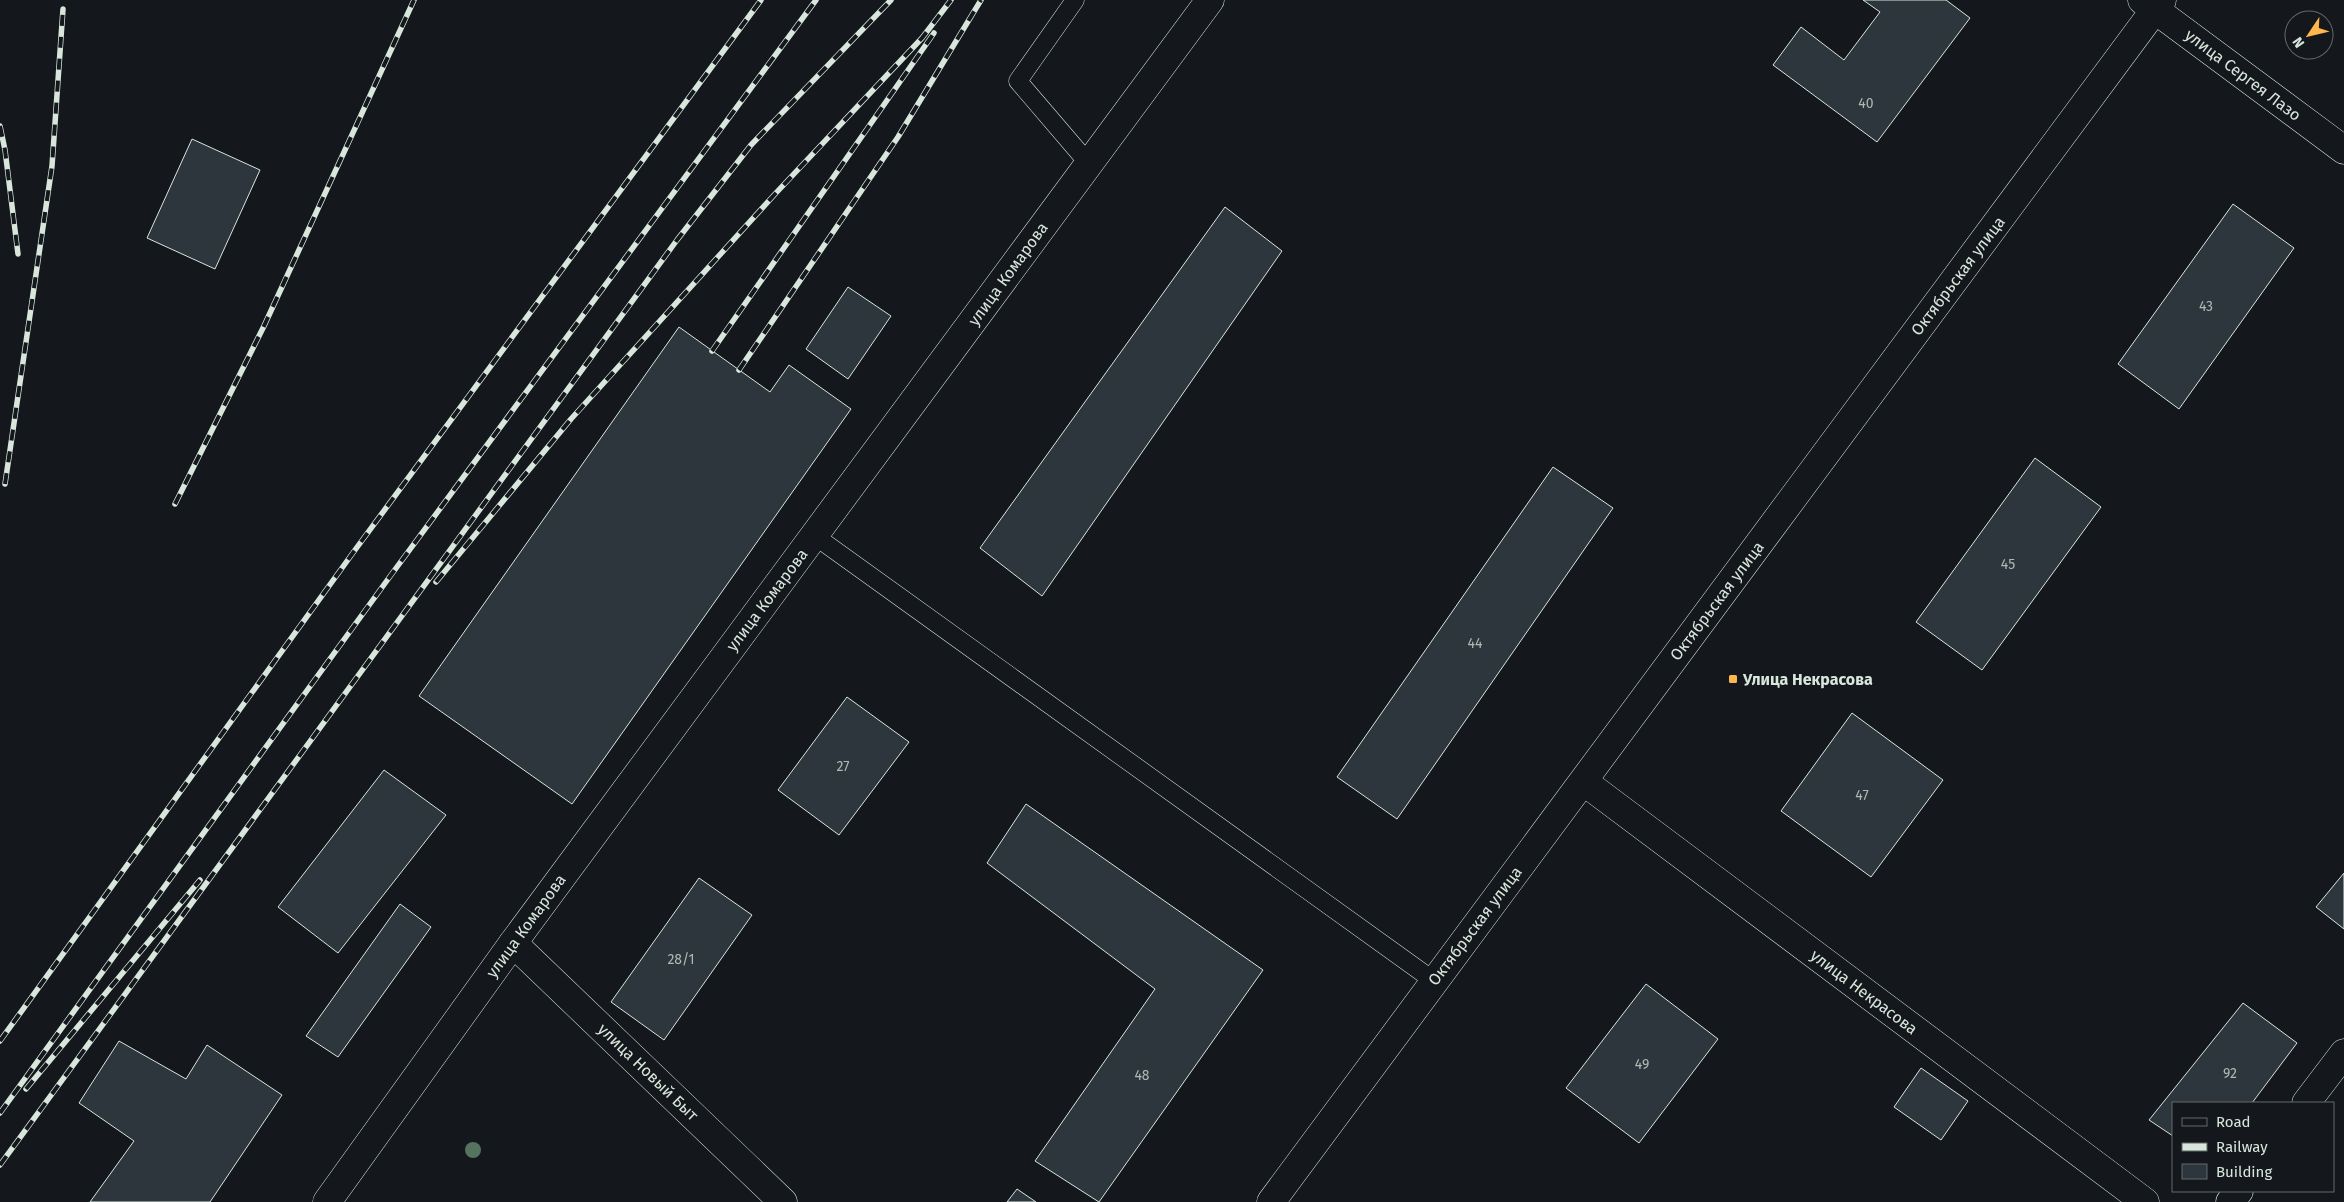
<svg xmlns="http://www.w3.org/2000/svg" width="2344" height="1202" font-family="'Fira Sans',sans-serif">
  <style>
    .building { fill: #2c363c; stroke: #d8e6dc }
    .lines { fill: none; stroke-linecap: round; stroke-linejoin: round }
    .lane-casing { stroke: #d8e6dc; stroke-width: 19 }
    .street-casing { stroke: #d8e6dc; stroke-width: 29 }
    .secondary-casing { stroke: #d8e6dc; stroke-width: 29 }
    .lane { stroke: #14181c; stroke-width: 18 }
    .street { stroke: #14181c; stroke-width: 28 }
    .secondary { stroke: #14181c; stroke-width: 28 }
    .rail-casing { stroke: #d8e6dc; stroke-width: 5.5 }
    .rail { stroke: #14181c; stroke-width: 4; stroke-dasharray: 11; stroke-linecap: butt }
    .tree { fill: #55745f }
    .poi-dot { fill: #ffb74d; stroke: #14181c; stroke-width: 2 }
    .labels { text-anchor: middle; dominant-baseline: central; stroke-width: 4; stroke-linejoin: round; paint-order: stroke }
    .number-label { font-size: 14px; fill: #adbab4 }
    .street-label { font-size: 16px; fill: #d8e6dc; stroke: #14181c }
    .poi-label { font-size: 16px; font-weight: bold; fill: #d8e6dc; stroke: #14181c; text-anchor: start }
  </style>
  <rect width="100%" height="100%" fill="#14181c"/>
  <path class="building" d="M1863,0H1946L1970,18L1877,142L1773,65L1801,27L1844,60L1880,12Z
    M192,139L260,170L215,269L147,238Z
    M2233,204L2294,248L2179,409L2118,364Z
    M1225,207L1282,251L1042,596L980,548Z
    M848,287L891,316L848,379L806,349Z
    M679,327L770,392L789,365L851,409L572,804L419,696Z
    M2035,458L2101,507L1982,670L1916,622Z
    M1553,467L1613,508L1397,819L1337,777Z
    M847,697L909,742L839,835L778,790Z
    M1852,713L1943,780L1871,877L1781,811Z
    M384,770L446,815L338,953L278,907Z
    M1026,804L1263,970L1099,1202L1035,1161L1155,989L987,863Z
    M2344,873V929L2316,907Z
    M699,878L752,915L664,1040L611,1002Z
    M400,904L431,927L338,1057L306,1036Z
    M1646,984L1718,1039L1639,1143L1566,1088Z
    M2243,1003L2297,1043L2252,1103H2173V1136L2149,1120Z
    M119,1041L186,1079L207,1045L282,1095L210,1202H90L134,1141L79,1103Z
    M1921,1068L1968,1101L1941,1140L1894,1107Z
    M1017,1189L1036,1202H1007Z"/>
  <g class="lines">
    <defs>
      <path id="lane" d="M1075,0L1018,81L1089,164
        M815,536L1434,981"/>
      <path id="street" d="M1583,781L2145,1202
        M513,943L783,1202
        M2306,1103L2344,1053
        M1271,1202L2162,0
        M2230,1202L2239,1191"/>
      <path id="secondary" d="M2142,0L2344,150
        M327,1202L513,943L1210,0"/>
    </defs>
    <use href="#lane" class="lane-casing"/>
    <use href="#street" class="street-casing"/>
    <use href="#secondary" class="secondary-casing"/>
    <use href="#lane" class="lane"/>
    <use href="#street" class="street"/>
    <use href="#secondary" class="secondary"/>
    <defs>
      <path id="rail" d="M0,126L5,150L18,254
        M712,351L934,33
        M739,370L898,137L981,0
        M5,484L52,166L63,9
        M175,504L264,326L414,0
        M436,582L571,419L775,194L922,38L951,0
        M0,1041L355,550L761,0
        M26,1089L200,880
        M0,1113L391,575L816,0
        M0,1165L677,240L751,145L891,0"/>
    </defs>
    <use href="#rail" class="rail-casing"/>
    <use href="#rail" class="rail"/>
  </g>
  <circle class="tree" cx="473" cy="1150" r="8"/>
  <rect class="poi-dot" x="1728" y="674" width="10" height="10" rx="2.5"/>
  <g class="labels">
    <g class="number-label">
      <text x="1866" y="103">40</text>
      <text x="2206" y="306">43</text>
      <text x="2008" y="564">45</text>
      <text x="1475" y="643">44</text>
      <text x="843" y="766">27</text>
      <text x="1862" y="795">47</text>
      <text x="681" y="959">28/1</text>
      <text x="1642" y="1064">49</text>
      <text x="2230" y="1073">92</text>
      <text x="1142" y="1075">48</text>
    </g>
    <g class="street-label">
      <text transform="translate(2243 75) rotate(37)">улица Сергея Лазо</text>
      <text transform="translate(1008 274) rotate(-54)">улица Комарова</text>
      <text transform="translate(1958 276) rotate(-53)">Октябрьская улица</text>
      <text transform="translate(767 600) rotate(-53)">улица Комарова</text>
      <text transform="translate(1717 601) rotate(-53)">Октябрьская улица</text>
      <text transform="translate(526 926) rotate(-54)">улица Комарова</text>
      <text transform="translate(1475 926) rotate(-53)">Октябрьская улица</text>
      <text transform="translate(1864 992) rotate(37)">улица Некрасова</text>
      <text transform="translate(648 1072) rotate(44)">улица Новый Быт</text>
    </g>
    <g class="poi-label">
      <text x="1743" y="679">Улица Некрасова</text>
    </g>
  </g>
  <rect x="2172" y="1102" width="162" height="90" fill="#14181c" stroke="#626a69"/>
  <rect x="2182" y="1118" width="25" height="8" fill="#14181c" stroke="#626a69"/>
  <text x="2216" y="1127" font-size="15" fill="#d8e6dc">Road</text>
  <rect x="2182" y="1143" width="25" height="8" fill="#d8e6dc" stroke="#626a69"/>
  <text x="2216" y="1152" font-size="15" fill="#d8e6dc">Railway</text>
  <rect x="2182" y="1164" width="25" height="15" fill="#2c363c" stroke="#626a69"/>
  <text x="2216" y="1177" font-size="15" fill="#d8e6dc">Building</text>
  <g transform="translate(2309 35) rotate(235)"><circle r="24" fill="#14181c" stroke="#626a69"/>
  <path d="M0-4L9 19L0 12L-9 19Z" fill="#ffb74d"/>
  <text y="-8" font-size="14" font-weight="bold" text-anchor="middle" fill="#d8e6dc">N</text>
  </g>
</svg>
